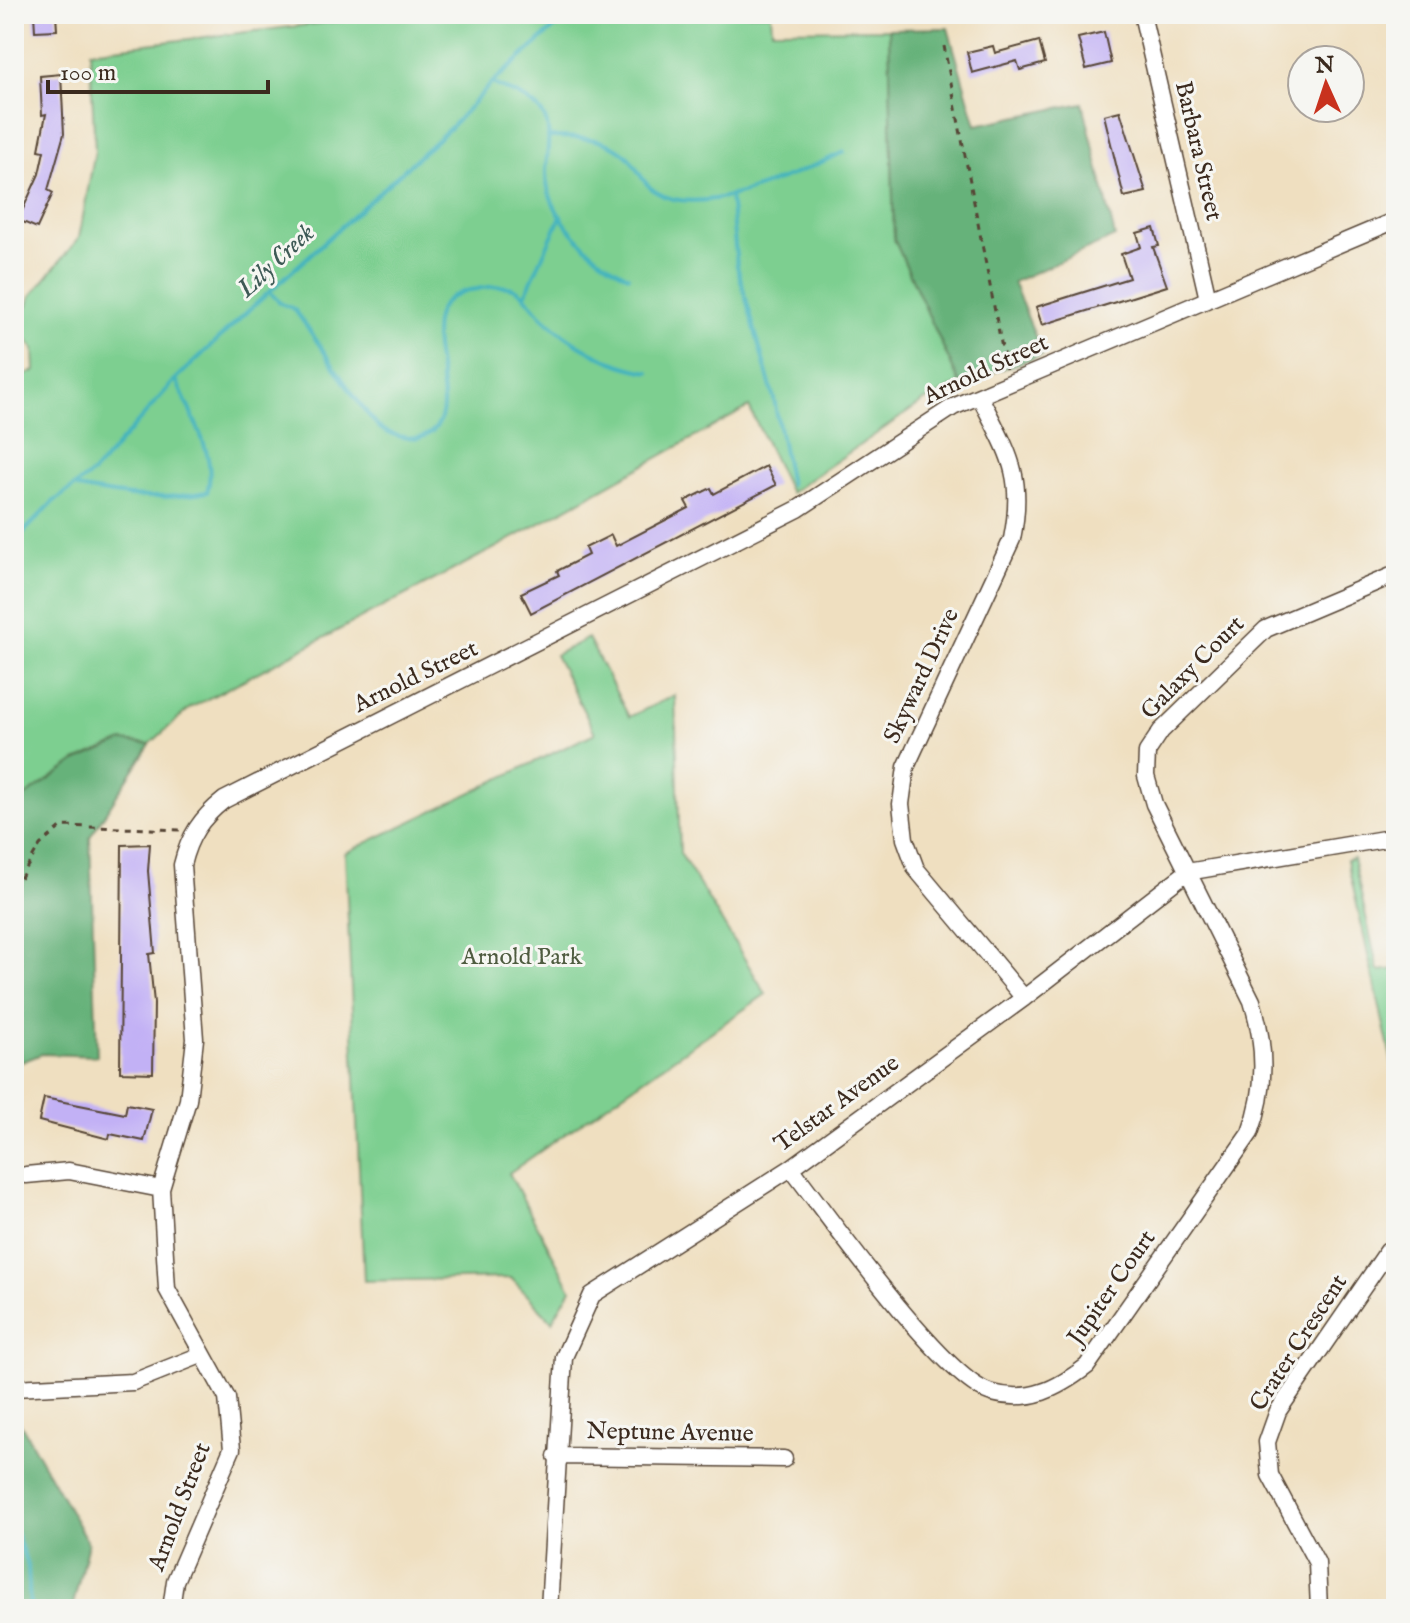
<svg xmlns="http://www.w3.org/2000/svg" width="1410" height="1623" font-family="'IM FELL English',serif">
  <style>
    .green { fill: #7dcf90; stroke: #5c7c57; stroke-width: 2 }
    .forest { fill: #66b27a; stroke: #506e4c; stroke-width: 2 }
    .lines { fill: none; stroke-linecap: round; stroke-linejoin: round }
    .stream { stroke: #43b3be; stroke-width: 4 }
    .building { fill: #c2b1f5 }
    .minor-casing { stroke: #564536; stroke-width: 19 }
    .path { stroke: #564536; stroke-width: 3; stroke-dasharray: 6 6; stroke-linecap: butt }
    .minor { stroke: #fff; stroke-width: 16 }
    .labels { text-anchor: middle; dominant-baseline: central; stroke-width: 6; stroke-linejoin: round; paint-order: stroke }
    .street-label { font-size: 24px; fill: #3b2a1e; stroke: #f6f6f2 }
    .park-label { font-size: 24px; fill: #4f5c40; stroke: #f6f6f2 }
    .water-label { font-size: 26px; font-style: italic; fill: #3e5a56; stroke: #f6f6f2 }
  </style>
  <rect width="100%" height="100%" fill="#f6f6f2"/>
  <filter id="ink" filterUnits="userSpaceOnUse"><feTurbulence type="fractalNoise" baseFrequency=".0125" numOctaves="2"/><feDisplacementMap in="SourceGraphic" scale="16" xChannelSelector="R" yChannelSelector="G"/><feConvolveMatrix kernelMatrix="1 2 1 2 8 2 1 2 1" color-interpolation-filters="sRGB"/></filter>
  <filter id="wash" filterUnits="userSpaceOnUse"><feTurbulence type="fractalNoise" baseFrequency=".006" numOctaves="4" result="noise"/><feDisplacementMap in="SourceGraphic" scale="32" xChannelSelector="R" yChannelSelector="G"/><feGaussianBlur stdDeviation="1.8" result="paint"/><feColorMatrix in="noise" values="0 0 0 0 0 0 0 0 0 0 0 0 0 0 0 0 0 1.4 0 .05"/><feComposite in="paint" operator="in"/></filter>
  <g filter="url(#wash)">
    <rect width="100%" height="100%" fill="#efdfc0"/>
    <path class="green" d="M397,14H771L772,30L889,29L894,239L960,384L924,401L790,493L749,407L495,548L190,708L150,744C92,738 61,775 14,804V379L35,371L34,349L19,329L31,296L79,238L95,151L90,51Z
      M588,638L629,717L675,695L680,853L766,994L509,1173L571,1289L552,1321L511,1278L364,1281L345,853L595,733L555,655Z
      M1353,858L1378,971L1396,969V1080L1347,860Z"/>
    <path class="forest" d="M948,28L976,125L1083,103L1115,237L1013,282L1043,355L960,384L894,239L889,29Z
      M123,741L150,744L90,837L97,1056L42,1054L14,1065V804L76,761Z
      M14,1412L88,1543L72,1609H14Z"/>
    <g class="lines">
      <path class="stream" d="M492,83C508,91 529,98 541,112C554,128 546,153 546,173C547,217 592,258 628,276
        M548,137C575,137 609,136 629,158C638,169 643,184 656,192C702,221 801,171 844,152
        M730,195L737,266L774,399L790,485
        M271,293L280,303L294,309C322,345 350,396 379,427C386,434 410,440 419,438C485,420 384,299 477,289C487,287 503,285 513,288C527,294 532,307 543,317C570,343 612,367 649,372
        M525,295L561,216
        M78,488C123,497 161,501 207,492C219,456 188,412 176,379
        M14,542L53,502L93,473L176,379L247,312L450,128L492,83L570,14
        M14,1528L28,1567L30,1609"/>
    </g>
    <g id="blocks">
      <path class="building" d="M34,14H56L57,30L35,31Z
        M1104,32L1111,63L1086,69L1078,38Z
        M1039,41L1045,63L1020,70L1017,61L972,73L967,52L993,46L995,53Z
        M61,74L64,134L48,190L53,193L37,228L18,220L39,174L44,151L39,150L46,114L42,115L40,76Z
        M1120,111L1146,192L1124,197L1104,115Z
        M1154,228L1159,246L1153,247L1167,286L1042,325L1036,307L1129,278L1121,254L1141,247L1137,233Z
        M766,466L776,485L531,613L521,593L559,575L557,571L588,555L585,548L611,535L616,546L689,508L685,501L711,488L714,494Z
        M150,844L148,871L155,953L149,954L154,1003L153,1073L120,1072L122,845Z
        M44,1098L125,1114L127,1104L152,1109L144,1141L110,1134L109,1139L39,1121Z"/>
    </g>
  </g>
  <g filter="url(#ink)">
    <use href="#blocks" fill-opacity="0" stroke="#564536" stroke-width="2"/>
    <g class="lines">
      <defs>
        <path id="minor" d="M1142,14L1208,299
          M980,397C1008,453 1025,474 1012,539L906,767L901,804L905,839L916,869L1024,998
          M791,1168C826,1213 945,1382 992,1393C1030,1403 1057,1389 1087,1366L1250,1133C1267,1089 1266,1046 1252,1001L1154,804L1146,776L1147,752L1161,731L1266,629L1396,574
          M26,1175L69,1171L161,1189
          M14,1388L133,1382L201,1355
          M556,1456L784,1459
          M171,1609L175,1581L232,1449L227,1398L167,1289L161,1189L188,1100L195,1039L182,865C189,836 201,818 224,800L798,509L953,407L1396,220
          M549,1609L564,1357L592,1295L791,1168L1024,998L1187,872L1396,837
          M1319,1609L1317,1563L1270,1475L1267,1442L1278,1411L1388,1251L1396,1246"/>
      </defs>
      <use href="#minor" class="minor-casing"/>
      <path class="path" d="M944,46L1006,369
        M14,889L40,845L62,826L181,830"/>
      <use href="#minor" class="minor"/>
    </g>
  </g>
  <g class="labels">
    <g class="street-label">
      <text transform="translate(1198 151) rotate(77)">Barbara Street</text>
      <text transform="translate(986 370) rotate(-25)">Arnold Street</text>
      <text transform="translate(1193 668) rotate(-45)">Galaxy Court</text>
      <text transform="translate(922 676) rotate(-65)">Skyward Drive</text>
      <text transform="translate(416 677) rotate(-26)">Arnold Street</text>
      <text transform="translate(837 1104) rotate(-36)">Telstar Avenue</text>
      <text transform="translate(1112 1288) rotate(-55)">Jupiter Court</text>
      <text transform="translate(1299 1343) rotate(-57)">Crater Crescent</text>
      <text transform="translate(670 1433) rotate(1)">Neptune Avenue</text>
      <text transform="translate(180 1507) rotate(-69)">Arnold Street</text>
    </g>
    <g class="park-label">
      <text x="522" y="957">Arnold Park</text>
    </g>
    <g class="water-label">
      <text transform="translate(276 261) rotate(-43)">Lily Creek</text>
    </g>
  </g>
  <rect width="1410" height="1623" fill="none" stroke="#f6f6f2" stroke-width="48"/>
  <g transform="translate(1326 84) rotate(357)"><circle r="38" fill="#f6f6f2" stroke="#aba49d" stroke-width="2"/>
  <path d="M0-6L14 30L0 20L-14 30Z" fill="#c8321e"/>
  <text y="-12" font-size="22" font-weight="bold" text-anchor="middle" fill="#3b2a1e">N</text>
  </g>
  <path d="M48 80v12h220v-12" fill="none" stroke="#3b2a1e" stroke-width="4"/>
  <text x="60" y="80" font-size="24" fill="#3b2a1e" stroke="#f6f6f2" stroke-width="6" paint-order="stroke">100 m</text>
</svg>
